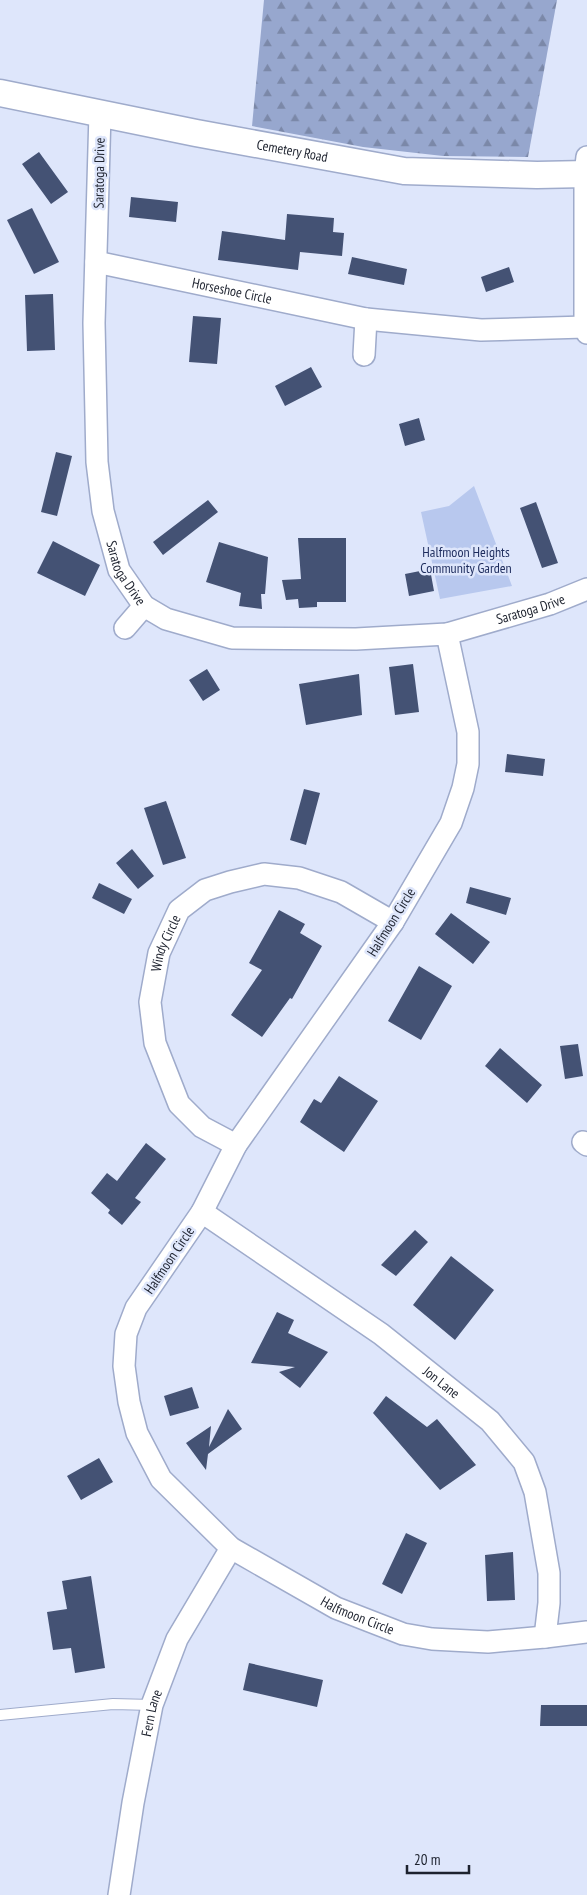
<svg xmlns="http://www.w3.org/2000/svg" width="587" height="1895" font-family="'PT Sans Narrow',sans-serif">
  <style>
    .green { fill: #b8c8ee }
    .forest { fill: url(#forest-firs) }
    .building { fill: #445274 }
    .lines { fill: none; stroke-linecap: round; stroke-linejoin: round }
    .service-casing { stroke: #9fabcb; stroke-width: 12 }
    .minor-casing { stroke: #9fabcb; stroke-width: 24 }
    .tertiary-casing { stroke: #9fabcb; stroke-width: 29 }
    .service { stroke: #fff; stroke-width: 10 }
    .minor { stroke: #fff; stroke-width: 21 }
    .tertiary { stroke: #fff; stroke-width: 26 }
    .labels { text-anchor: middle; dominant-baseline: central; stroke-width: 5; stroke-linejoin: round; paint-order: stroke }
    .street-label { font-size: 14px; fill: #1d222e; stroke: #dee6fb }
    .park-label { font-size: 14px; fill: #1d2c5d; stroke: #dee6fb }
  </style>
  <defs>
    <pattern id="forest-firs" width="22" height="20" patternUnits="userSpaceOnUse" patternTransform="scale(1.25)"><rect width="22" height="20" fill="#97a7ce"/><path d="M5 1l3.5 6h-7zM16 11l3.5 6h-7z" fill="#7b88a8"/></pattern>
  </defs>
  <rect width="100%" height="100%" fill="#dee6fb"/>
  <path class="green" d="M474,486L512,586L440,599L421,512L449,506Z"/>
  <path class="forest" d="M264,0H557L528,157L443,156L363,147L252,126Z"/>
  <path class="building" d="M39,152L68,192L51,204L22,164Z
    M131,197L178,202L176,222L129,217Z
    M32,208L59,262L34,274L7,220Z
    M287,214L334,218L333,232L344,233L342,256L300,252L298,270L218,260L222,231L285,240Z
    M352,257L407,269L404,285L348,274Z
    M509,267L514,282L486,292L481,277Z
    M53,294L55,350L27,351L25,295Z
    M193,316L221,318L217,364L189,362Z
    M311,367L322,387L285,406L275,386Z
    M419,418L425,440L405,446L399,424Z
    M56,452L72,456L57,516L41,512Z
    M208,500L218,512L163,555L153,542Z
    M536,502L558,563L542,568L520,508Z
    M298,538H346V602H317V607L299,608L298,599L286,600L282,580L301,579Z
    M53,541L100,565L85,596L37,573Z
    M219,542L268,557L265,594H261L262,609L239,606L241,593L206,582Z
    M430,569L434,591L409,596L405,574Z
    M413,664L419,712L395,715L389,667Z
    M207,669L220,690L203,701L189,680Z
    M359,674L362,715L306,725L299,684Z
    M507,754L545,759L543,776L505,772Z
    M304,789L320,793L306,845L290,840Z
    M166,801L186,858L163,865L144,808Z
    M132,849L154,876L138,889L116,863Z
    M99,883L132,899L124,914L92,898Z
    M470,887L511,898L506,915L466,903Z
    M279,910L305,924L300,933L322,946L292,999L290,998L262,1037L231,1015L262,970L249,963Z
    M451,913L490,942L473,964L435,934Z
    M419,966L452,986L421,1040L388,1021Z
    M578,1044L583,1076L565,1079L560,1046Z
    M500,1048L542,1085L527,1103L485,1066Z
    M339,1076L378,1101L344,1152L300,1122L314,1099L321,1103Z
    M146,1143L166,1159L135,1198L141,1202L122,1225L108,1213L110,1210L91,1193L107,1173L117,1181Z
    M415,1230L428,1242L396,1276L381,1265Z
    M451,1256L494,1290L455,1340L413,1305Z
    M277,1312L294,1320L288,1333L328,1352L300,1388L279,1372L295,1367L251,1363Z
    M192,1387L199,1408L170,1416L164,1396Z
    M386,1396L427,1427L437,1419L476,1465L440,1490L373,1413Z
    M228,1409L242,1429L208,1454L206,1470L186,1443L211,1426L209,1447Z
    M99,1458L113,1482L81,1500L67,1476Z
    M406,1533L427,1543L402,1594L382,1584Z
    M513,1552L515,1600L487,1601L485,1555Z
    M91,1576L105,1668L75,1673L71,1648L53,1650L47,1612L67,1609L62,1581Z
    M249,1663L323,1680L317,1707L243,1690Z
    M541,1705H587V1726H540Z"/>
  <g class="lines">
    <defs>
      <path id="service" d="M0,1715L113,1704L152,1705"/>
      <g id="minor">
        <path id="s1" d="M100,113L94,323L97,462L103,511L119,570L144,606L166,619L232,638L356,639L447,634L550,604L587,589"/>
        <path d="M587,157L585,174V327L587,333"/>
        <path id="s2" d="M96,262L366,319L481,330L585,327"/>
        <path d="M364,355L366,319"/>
        <path d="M125,628L144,606"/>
        <path id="s3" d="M447,634L468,732V764L463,788L451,823L393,922L236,1145L202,1212L136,1308L126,1334L124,1366L129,1402L137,1433L161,1479L231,1548L336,1608L403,1634L432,1639L488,1642L545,1637L587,1632"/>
        <path d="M583,1142L587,1145"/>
        <path id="s4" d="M236,1145L202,1127L179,1104L155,1043L150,1002L159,953L179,910L205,890L230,882L264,874L299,878L341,892L393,922"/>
        <path id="s5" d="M202,1212L381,1334L490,1421L524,1462L535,1492L549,1573V1603L545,1637"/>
        <path id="s6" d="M119,1895L133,1803L152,1705L177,1639L231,1548"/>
      </g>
      <g id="tertiary">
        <path id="s7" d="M0,93L196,133L404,171L537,175L587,174"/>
      </g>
    </defs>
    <use href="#service" class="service-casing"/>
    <use href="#minor" class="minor-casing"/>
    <use href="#tertiary" class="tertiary-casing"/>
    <use href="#service" class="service"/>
    <use href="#minor" class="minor"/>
    <use href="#tertiary" class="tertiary"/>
  </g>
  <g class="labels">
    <g class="street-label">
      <text stroke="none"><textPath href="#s7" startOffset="298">Cemetery Road</textPath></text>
      <text transform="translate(99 173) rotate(-89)">Saratoga Drive</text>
      <text stroke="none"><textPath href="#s2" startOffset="139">Horseshoe Circle</textPath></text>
      <text stroke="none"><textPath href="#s1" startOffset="465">Saratoga Drive</textPath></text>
      <text stroke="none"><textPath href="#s1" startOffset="900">Saratoga Drive</textPath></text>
      <text transform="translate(391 922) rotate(-58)">Halfmoon Circle</text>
      <text stroke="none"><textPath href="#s4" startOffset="239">Windy Circle</textPath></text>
      <text transform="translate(169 1260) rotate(-56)">Halfmoon Circle</text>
      <text stroke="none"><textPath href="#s5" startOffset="294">Jon Lane</textPath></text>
      <text stroke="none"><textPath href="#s3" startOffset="1195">Halfmoon Circle</textPath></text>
      <text stroke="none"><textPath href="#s6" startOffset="185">Fern Lane</textPath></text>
    </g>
    <g class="park-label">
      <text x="466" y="552">Halfmoon Heights<tspan x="466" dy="16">Community Garden</tspan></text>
    </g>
  </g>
  <path d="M407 1865v8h62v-8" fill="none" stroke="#1d222e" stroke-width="2.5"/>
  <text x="414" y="1865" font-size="15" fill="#1d222e" stroke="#dee6fb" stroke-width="4" paint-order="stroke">20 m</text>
</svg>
